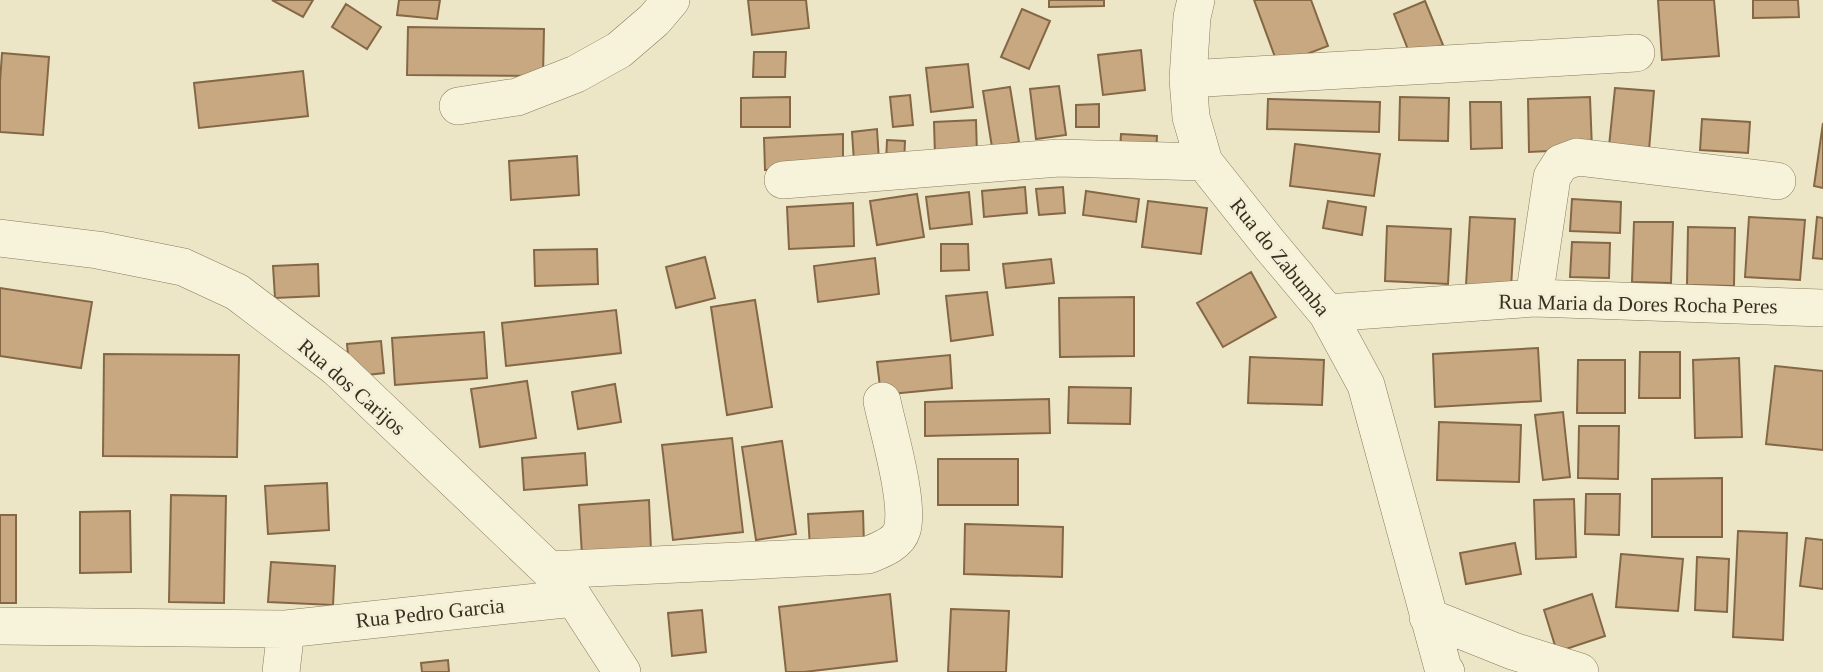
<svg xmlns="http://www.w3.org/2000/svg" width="1823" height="672" font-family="Georgia,serif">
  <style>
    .building { fill: #c8a880; stroke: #846845; stroke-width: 2 }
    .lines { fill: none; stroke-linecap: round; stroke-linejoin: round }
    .minor-casing { stroke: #877a5e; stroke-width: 38 }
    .minor { stroke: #f7f3da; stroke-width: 37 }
    .labels { text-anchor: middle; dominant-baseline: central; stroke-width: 6; stroke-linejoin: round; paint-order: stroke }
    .street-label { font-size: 21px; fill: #382f20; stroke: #f4f0d7 }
  </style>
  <rect width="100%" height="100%" fill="#ece6c7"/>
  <path class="building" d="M272,0H313L303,17Z
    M399,0H440L437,19L397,15Z
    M748,0H806L809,28L752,35Z
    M1049,0H1104V6L1049,7Z
    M1254,0H1311L1328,46L1278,65Z
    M1658,0H1714L1719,56L1662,60Z
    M1753,0H1798L1799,17L1753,18Z
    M1425,1L1443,45L1411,57L1394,14Z
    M346,4L381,27L367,49L332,27Z
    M1022,9L1050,21L1029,69L1001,57Z
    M408,27L544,29L543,76L407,75Z
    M1141,50L1145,90L1103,95L1098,55Z
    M754,52H786L785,77H753Z
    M2,53L49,57L43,135L0,132V82Z
    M968,64L973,107L931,112L926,68Z
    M303,71L308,116L199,128L194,83Z
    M1059,86L1066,135L1036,139L1030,89Z
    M1010,87L1019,142L992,147L983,91Z
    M1615,88L1654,91L1649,150L1609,146Z
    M910,95L913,125L893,127L890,97Z
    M790,97V127H741V98Z
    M1400,97L1449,98L1448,141L1399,140Z
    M1590,97L1592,149L1529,152L1528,99Z
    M1268,99L1380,102L1379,132L1267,129Z
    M1470,102H1501L1502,148L1471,149Z
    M1099,104V127H1076V105Z
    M1702,119L1750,122L1748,153L1700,150Z
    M976,120L977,154L935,156L934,122Z
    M1823,123V188L1814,186Z
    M877,129L879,161L854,162L852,132Z
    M843,134V167L765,170L764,138Z
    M1121,134L1157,136L1156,153L1120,151Z
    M887,140L905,141L904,163L886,162Z
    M1295,144L1380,154L1374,196L1290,186Z
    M577,156L579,195L511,200L509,161Z
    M1025,187L1027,213L984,217L982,191Z
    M1063,187L1065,213L1039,215L1036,189Z
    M1086,191L1139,199L1136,222L1083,215Z
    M969,192L972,224L930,229L926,197Z
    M917,194L924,237L877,245L870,201Z
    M1572,199L1621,202L1620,233L1570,231Z
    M1148,201L1207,208L1201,254L1142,247Z
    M1328,201L1366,207L1362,235L1323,228Z
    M853,203L854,246L789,249L787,207Z
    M1470,217L1515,219L1511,288L1466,285Z
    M1749,217L1805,220L1800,280L1745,277Z
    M1817,217L1823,218V259L1813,258Z
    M1634,222H1673L1671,283L1632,282Z
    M1387,226L1451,229L1448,284L1385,281Z
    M1688,227L1735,228L1734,286L1687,285Z
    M1572,242L1610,243L1609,278L1570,277Z
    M941,244H968L969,270L941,271Z
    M597,249L598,284L535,286L534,250Z
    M705,257L715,298L676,308L666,267Z
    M875,258L879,294L818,302L814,266Z
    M1051,259L1054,283L1006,288L1003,264Z
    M318,264L319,296L275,298L273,266Z
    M1251,272L1276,317L1223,347L1197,303Z
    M0,288L92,302L81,368L0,356Z
    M987,292L993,335L951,341L946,296Z
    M1134,297V356L1060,357L1059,298Z
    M755,300L772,407L727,415L711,307Z
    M616,310L621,353L506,366L502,323Z
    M484,332L487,378L395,385L392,338Z
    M381,341L384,373L350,377L347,344Z
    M1538,348L1541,401L1435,407L1433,354Z
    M1640,352H1680V398H1639Z
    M104,354L239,355L237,457L103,456Z
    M950,355L952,388L881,395L877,362Z
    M1250,357L1324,360L1322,405L1248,403Z
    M1739,358L1742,437L1695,438L1693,360Z
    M1578,360H1625V413H1577Z
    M1775,366L1823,371V450L1766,444Z
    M527,381L536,438L480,447L471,389Z
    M615,384L621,422L578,429L572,392Z
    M1069,387L1131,388L1130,424L1068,423Z
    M1049,399L1050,433L925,436V402Z
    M1563,412L1570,477L1543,480L1535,415Z
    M1439,422L1521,425L1519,482L1437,480Z
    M1579,426H1619L1618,479L1578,478Z
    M732,438L743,532L673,540L662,445Z
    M782,441L796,534L756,540L742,447Z
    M585,453L587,485L524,490L522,458Z
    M938,459H1018V505H938Z
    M1722,478V537H1652V479Z
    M327,483L329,530L268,534L265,486Z
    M1586,494H1620L1619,535L1585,534Z
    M171,495L226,496L224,603L169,602Z
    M1574,499L1576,557L1536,559L1534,500Z
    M649,500L651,551L582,555L579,505Z
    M130,511L131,572L80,573V512Z
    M863,511L864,545L810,548L808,514Z
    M0,515H16V603H0Z
    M965,524L1063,527L1062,577L964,574Z
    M1738,531L1787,533L1783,640L1733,637Z
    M1806,538L1823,540V589L1800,586Z
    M1515,543L1521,574L1466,584L1460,553Z
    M1621,554L1683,559L1678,611L1616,607Z
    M1697,557L1729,559L1727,612L1695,610Z
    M271,562L335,566L333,605L268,602Z
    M890,594L897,661L804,672H786L779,607Z
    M1592,594L1605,636L1557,652L1544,610Z
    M951,609L1009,611L1006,672H948Z
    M702,610L706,652L672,656L668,613Z
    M448,660L449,672H422L421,663Z"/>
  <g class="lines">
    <defs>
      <path id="minor" d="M1196,0L1192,17L1188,79L1191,117L1204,162L1270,245L1327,313L1366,385L1443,668L1446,672
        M1188,79L1636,53
        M458,106L517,97L576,74L619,50L654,20L671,0
        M783,180L1059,158L1204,162
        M0,238L98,250L183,267L237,292L337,368L549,570L574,598L622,672
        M1534,298L1552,177L1561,163L1577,157L1777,181
        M1327,313L1534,298L1823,308
        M549,570L868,555C880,550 898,544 902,530C910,503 888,430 882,401
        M1428,617L1513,651L1580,672
        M0,626L286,629L574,598
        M281,672L286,629"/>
    </defs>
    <use href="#minor" class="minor-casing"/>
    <use href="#minor" class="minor"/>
  </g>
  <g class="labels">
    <g class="street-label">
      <text transform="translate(1280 257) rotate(51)">Rua do Zabumba</text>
      <text transform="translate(1638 304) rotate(1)">Rua Maria da Dores Rocha Peres</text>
      <text transform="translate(352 387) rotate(41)">Rua dos Carijos</text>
      <text transform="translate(430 613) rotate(-6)">Rua Pedro Garcia</text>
    </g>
  </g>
</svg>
